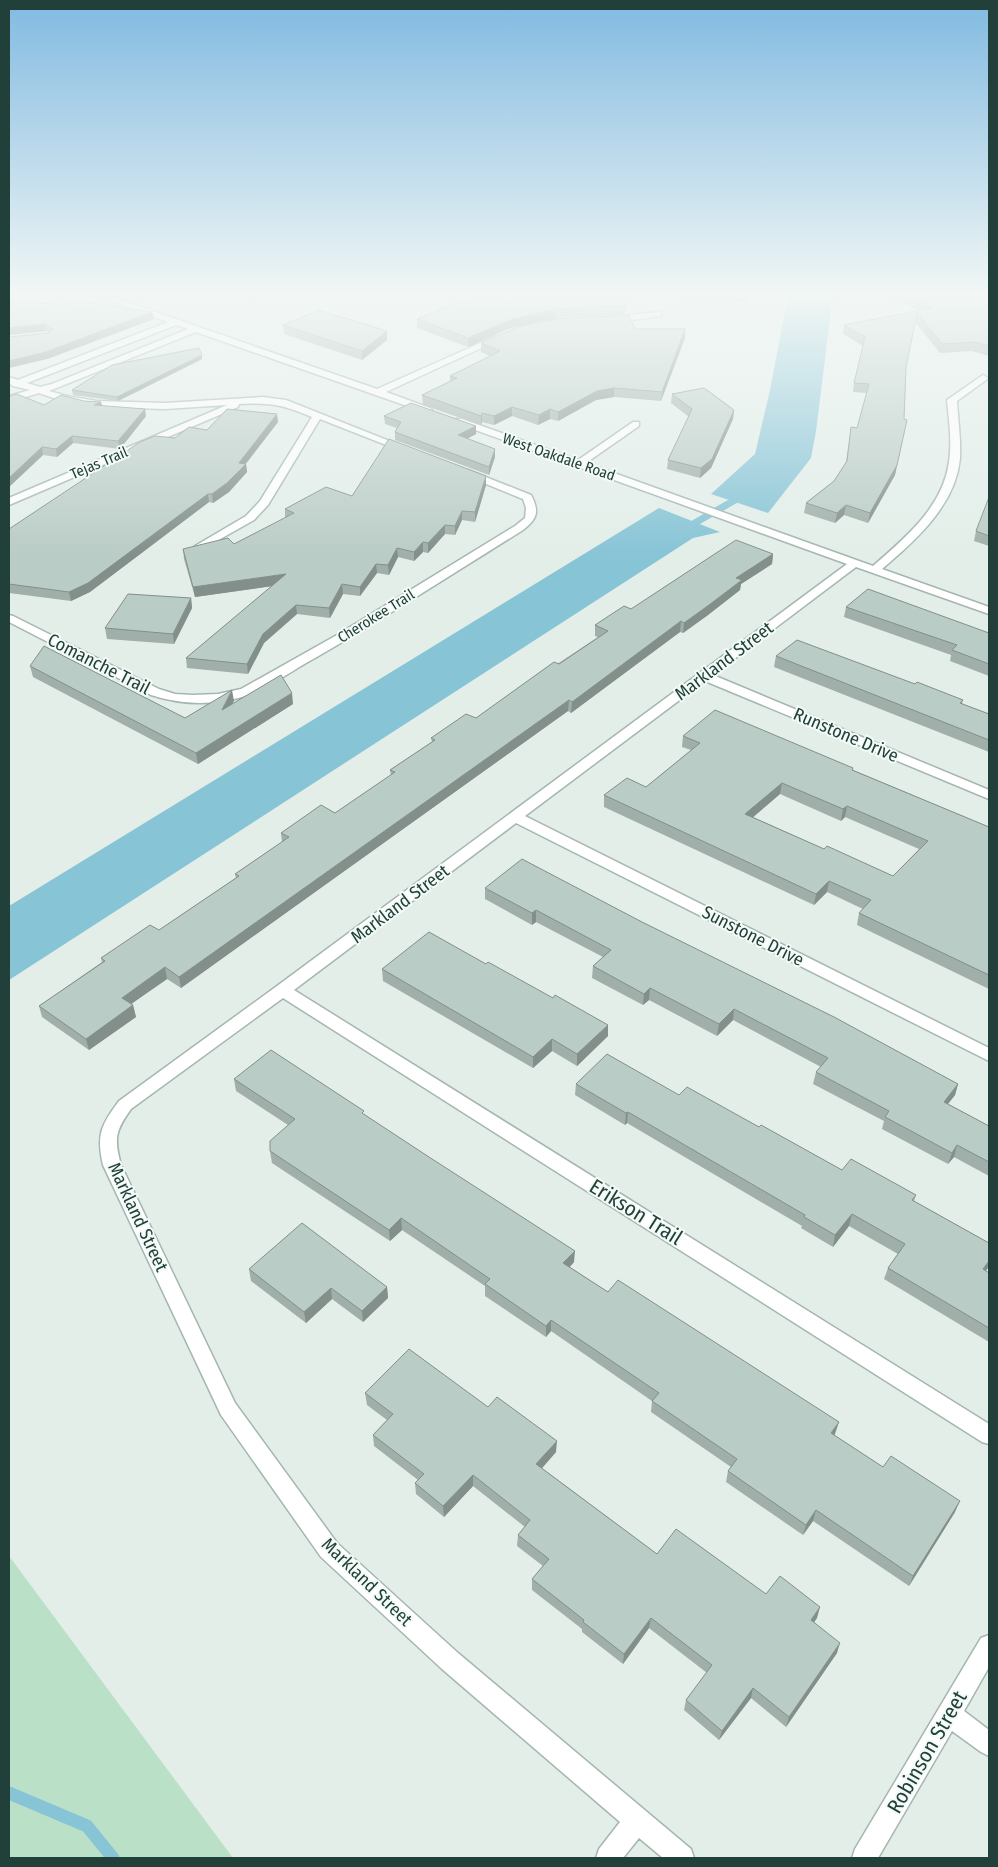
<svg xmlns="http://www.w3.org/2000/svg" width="998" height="1867" font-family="'Fira Sans Condensed',sans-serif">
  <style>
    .green { fill: #bae0c7 }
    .water { fill: #87c4d6 }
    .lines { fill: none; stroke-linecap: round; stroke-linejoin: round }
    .stream-far1 { stroke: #87c4d6; stroke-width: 7 }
    .stream { stroke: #87c4d6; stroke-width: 13 }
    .minor-casing { stroke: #a5b6b1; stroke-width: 3 }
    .minor { fill: #fff; fill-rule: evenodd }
    .wall { fill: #a0afaa; fill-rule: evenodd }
    .shaded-wall { fill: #828f8b }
    .building { fill: #baccc6; stroke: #828f8b; fill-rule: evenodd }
    .labels { text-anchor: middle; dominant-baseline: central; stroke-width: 4; stroke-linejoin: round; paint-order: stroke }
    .far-street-label { font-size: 15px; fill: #21403a; stroke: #f3faf7 }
    .street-label { font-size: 18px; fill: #21403a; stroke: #f3faf7 }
    .near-street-label { font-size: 21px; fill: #21403a; stroke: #f3faf7 }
  </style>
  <rect width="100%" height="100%" fill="#e3eee9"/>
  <path class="green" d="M9,1556L233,1858H9Z"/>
  <path class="water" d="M788,295H833L816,431L811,458L768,513L711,494L755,454L770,390Z
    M659,508L720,532L693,538L9,980V906Z"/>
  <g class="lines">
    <path class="stream-far1" d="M686,528L742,496"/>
    <path class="stream" d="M9,1793L87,1826L113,1858"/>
    <defs>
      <path id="minor" d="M95,295H107L377,389L496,336L503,338L386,392L430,408L432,410L427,413L196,332L49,391L67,396L97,401L165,403L263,397L286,400L412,450L410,452H404L320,419L268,505L254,520L199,551L195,550L194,548L195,546L246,516L260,501L312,417C284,405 270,402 239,404L238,407L9,505V498L227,405L165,409L97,407L65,402L39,393L9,402V396L30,390L13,386L9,383V377L18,380L168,322ZM176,325L188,329L52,384L40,387L27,383Z
        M658,312H661V316L612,323L608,320L612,317Z
        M983,375L988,378L986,380L957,401C958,420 961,439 960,458C956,505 915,541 882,569L989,607V614L856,567L713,675L989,790V799L705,681L525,816L989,1048V1061L516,823L294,990L989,1424V1444L982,1442L283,998L131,1109C115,1131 114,1139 121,1165L235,1403L337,1543L458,1653L691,1849L694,1858H663L639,1838L623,1858H596L599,1849L620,1822L442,1669L321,1557L221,1415L103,1165C96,1135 101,1125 119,1101L277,986L847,564L456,423V419H462L578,460L633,422H639V426L586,463L873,566C905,538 943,507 949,462C952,442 949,420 947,400Z
        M468,470L531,495C540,512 537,519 523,530C454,573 385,618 315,658C296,668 267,689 248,695C216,706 182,705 151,695L9,622V615L13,616L159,689L175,694L193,695L218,694L241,689L337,635L515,526L525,518L526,508L523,499L464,475V471Z
        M989,1635V1667L964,1711L989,1730V1756L981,1752L952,1731L878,1858H852L855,1849L981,1638Z"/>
    </defs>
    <use href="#minor" class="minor-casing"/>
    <use href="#minor" class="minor"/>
  </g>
  <path class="wall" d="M480,295L626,306L625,314L556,318L510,328L468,347L417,328V319Z
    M670,295H747V302Z
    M888,295H989V356L972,351L940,353L915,322L906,368L904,419L905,429L895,475L868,523L844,515L835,523L804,513L806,503L834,481L846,462L851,427L857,428L867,393L853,392L854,383L863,346L843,334L844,325L919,311Z
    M9,300L154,319L47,359L49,333L47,331L9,335Z
    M283,325L387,340L362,360L284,334Z
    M634,327L636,329H685V338L661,401L614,397L596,400L558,421L550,419L538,425L512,416L494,425L482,422L481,425L423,405L422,395L450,382V376L490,356L481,352V343Z
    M202,359L118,401L73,395L72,390Z
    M672,394L734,410L733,419L711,468L700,478L667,469L668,460L689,417L671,403Z
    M9,396L44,405L84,401L101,402L102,406L146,416L120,449L73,443L57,457L43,455L9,487Z
    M384,416L476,426V434L467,439L495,449V457L489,475L395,440V432L397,428L385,424Z
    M278,422L246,464L247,472L229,492L213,503L209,502L90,592L71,601L9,593V529L175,438L207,430Z
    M486,485L475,522L462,520L455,535L445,534L428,553L423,552L414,561L398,557L389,575L377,573L360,596L343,594L330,618L297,614L264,643L248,674L187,668L186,658L272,586L195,597L184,559L183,549L234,544L285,518V509L352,496Z
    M989,497V546L974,541L976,531Z
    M773,554L772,564L741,584L740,590L708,615L683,633L680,632L571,713L568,711L181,988L167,979L131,1004L133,1005L136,1017L89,1050L42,1017L39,1006L102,962L101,958L159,930L236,878L235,874L282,842L281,833L335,813L391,775L390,770L432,742L431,738L476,718L598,637L595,636V625L631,609Z
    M191,598L192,608L174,644L107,639L105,628Z
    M846,607L989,633V676L950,661L951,655L844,617Z
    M776,656L915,684L963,700L962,704L989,714V752L774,667Z
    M30,666L185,718L234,701L232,704H293L198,764L33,677Z
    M683,736L853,770L989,827V989L857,925L859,913L863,909L827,892L814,905L604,807V795L646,787L691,750L682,747ZM780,794L841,821L845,817L919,849L893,876L824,849L753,817Z
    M485,888L642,922L958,1084L955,1095L948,1104L989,1126V1176L954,1157L948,1164L882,1129L884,1121L813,1084L816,1072L821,1067L733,1020L717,1036L649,1000L643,1005L592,978L593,966L603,957L536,922L532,925L485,899Z
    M382,969L608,1036L577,1066L552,1051L533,1068L383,981Z
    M234,1079L365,1115L574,1262L570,1267L608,1292L835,1434L834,1435L883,1467L955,1512L909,1586L813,1521L803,1535L726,1482L728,1471L731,1467L651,1412L652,1401L551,1331L546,1337L485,1296V1286L402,1230L390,1241L272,1163L270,1151L288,1125L236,1091Z
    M576,1084L679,1095L759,1127L842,1170L916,1195L914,1201L989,1243V1266L986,1271L989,1273V1342L884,1279L888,1268L898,1254L849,1226L833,1247L801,1228L802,1226L627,1123L625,1125L575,1095Z
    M249,1269L387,1287L388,1298L363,1322L332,1299L306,1323L251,1281Z
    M365,1393L488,1407L556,1452L542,1468L657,1554L766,1594L817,1618L814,1622L837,1653L786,1727L751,1698L719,1740L684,1710L686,1700L707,1673L649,1628L623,1664L582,1632V1629L532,1590V1579L543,1566L517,1546L518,1535L525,1527L473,1486L444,1517L416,1494L415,1483L418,1480L374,1446L373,1435L387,1420L367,1405Z"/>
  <path class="shaded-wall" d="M556,309V318L510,328L468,347V338L510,320Z
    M152,312L154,319L47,359L9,368V361Z
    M46,324L47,331L9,335V328Z
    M685,329V338L661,401L662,392Z
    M387,331V340L362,360V351Z
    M202,355V359L118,401L117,397Z
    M614,388V397L596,400L558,421V412L597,391Z
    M101,402L103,409L94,405Z
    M512,407V416L494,425V416Z
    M145,409L146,416L120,449L118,441Z
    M550,409V419L538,425L539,415Z
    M734,410L733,419L711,468L700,478L701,468Z
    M482,413V422L481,425V416Z
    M277,414L278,422L242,468L246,464L247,472L229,492L213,503L212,494L239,463Z
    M476,426V434L458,443V435Z
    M905,429L895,475L868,523L870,513Z
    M72,436L73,443L57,457L56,449Z
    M42,447L43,455L9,487V478Z
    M495,449V457L489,475V467Z
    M486,476V485L475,522V512Z
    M208,494L209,502L90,592L71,601L69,592Z
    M846,505L844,515L835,523L837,513Z
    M462,511V520L455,535V526Z
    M445,525V534L428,553V543Z
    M423,542V552L414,561V552Z
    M397,548L398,557L389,575L388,565Z
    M773,554L772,564L741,584L740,590L708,615L683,633L684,623L736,578Z
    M376,564L377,573L360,596V587Z
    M286,574L287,584L195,597L193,587Z
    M342,584L343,594L330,618L329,608Z
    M191,598L192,608L174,644L173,634Z
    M296,605L297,614L264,643L248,674L247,664L263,634Z
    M681,621L680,632L571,713L572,702Z
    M232,690L234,701L223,721L222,710Z
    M292,693L293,704L198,764L196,753Z
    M569,700L568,711L181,988L179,977Z
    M782,783L780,794L744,825L745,814Z
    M847,806L845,817L841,821L843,809Z
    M829,881L827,892L814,905L816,894Z
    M536,910V922L532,925V913Z
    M165,967L167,979L124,1009L122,998Z
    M650,988L649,1000L643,1005L644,994Z
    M133,1005L136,1017L89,1050L86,1039Z
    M734,1009L733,1020L717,1036L719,1024Z
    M608,1025V1036L577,1066V1054Z
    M552,1039V1051L533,1068V1057Z
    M958,1084L955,1095L940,1114L944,1102Z
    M628,1112L627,1123L625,1125L626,1113Z
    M957,1145L954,1157L948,1164L952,1153Z
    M852,1214L849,1226L833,1247L835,1235Z
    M401,1218L402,1230L390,1241L389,1230Z
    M575,1251L574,1262L563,1274V1263Z
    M989,1261V1266L979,1281L983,1269Z
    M387,1287L388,1298L363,1322L362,1311Z
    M331,1288L332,1299L306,1323L304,1312Z
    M551,1320V1331L546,1337V1326Z
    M839,1422L835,1434L828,1444L831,1433Z
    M557,1441L556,1452L536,1475V1464Z
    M473,1475V1486L444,1517L443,1506Z
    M960,1501L955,1512L909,1586L913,1576Z
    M816,1510L813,1521L803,1535L806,1525Z
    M820,1607L817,1618L808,1631L811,1620Z
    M651,1618L649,1628L623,1664L624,1654Z
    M840,1643L837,1653L786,1727L789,1717Z
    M753,1688L751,1698L719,1740L722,1731Z"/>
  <path class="building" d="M480,295H622L626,306L556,309L510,320L468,338L417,319L443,308Z
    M906,295H989V346L974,342L942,344L917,313L906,367L904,419L907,420L897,465L870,513L846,505L837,513L806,503L834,481L847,461L851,427L857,428L869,384L854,383L865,337L844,325L932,308Z
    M9,300L64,305L72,300L152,312L46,352L9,361V337L49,333L52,329L46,324L9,328Z
    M319,310L387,331L362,351L283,325Z
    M629,315L634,327L636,329H685L662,392L614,388L597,391L558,412L550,409L539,415L512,407L494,416L482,413L481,416L422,395L457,378L450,376L500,351L481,343L518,327L556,319Z
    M199,348L202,355L117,397L72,390L112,365Z
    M704,388L734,410L712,459L701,468L668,460L692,409L672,394Z
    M17,394L44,405L61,395L84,401L101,402L94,405L145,409L118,441L72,436L56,449L42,447L9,478V396Z
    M411,403L476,426L458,435L495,449L489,467L395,432L401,422L384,416Z
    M227,409L277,414L239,463L246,464L227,483L212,494H208L88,583L69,592L9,584V529L140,442L155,436L175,438L189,427L207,430Z
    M389,439L486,476L475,512L462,511L455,526L445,525L428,543L423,542L414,552L397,548L388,565L376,564L360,587L342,584L329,608L296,605L263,634L247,664L186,658L286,574L193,587L183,549L228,538L234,544L294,513L285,509L326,487L352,496Z
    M989,497V536L976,531Z
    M736,540L773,554L736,578L742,580L709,605L684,623L681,621L572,702L569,700L179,977L165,967L122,998L133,1005L86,1039L39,1006L105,961L101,958L150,925L159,930L239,876L235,874L289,837L281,833L321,805L335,813L395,772L390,770L435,740L431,738L466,714L476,718L554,662L559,664L608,631L595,625L624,606L631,609Z
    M868,589L989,633V664L952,650L957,645L846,607Z
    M128,594L191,598L173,634L105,628Z
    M797,640L915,684L917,682L963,700L960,703L989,714V740L776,656Z
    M44,646L185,718L232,690L222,710L281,675L292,693L196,753L30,666Z
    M715,710L853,768L852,770L989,827V975L859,913L871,900L829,881L816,894L604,795L627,778L646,787L700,743L683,736ZM782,783L843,809L847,806L928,841L893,876L827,846L824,849L745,814Z
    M522,859L642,922L834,1017L958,1084L944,1102L989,1126V1162L957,1145L952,1153L885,1117L889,1111L816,1072L828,1058L734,1009L719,1024L650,988L644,994L593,966L611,950L536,910L532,913L485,888Z
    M429,932L486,964L488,962L553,998L555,995L608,1025L577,1054L552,1039L533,1057L382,969Z
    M271,1050L364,1111L362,1113L429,1157L575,1251L563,1263L608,1292L618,1280L839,1422L831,1433L883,1467L891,1456L960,1501L913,1576L816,1510L806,1525L728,1471L737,1459L652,1401L659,1393L551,1320L546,1326L485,1284L490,1279L401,1218L389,1230L270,1151V1141L295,1119L234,1079Z
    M607,1054L679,1095L687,1087L759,1127L761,1125L842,1170L851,1159L916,1195L912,1200L989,1243V1261L983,1269L989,1273V1328L888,1268L905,1244L852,1214L835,1235L804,1217L805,1215L628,1112L626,1113L576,1084Z
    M302,1223L387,1287L362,1311L331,1288L304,1312L249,1269Z
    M409,1349L488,1407L497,1397L557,1441L536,1464L657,1554L676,1529L766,1594L780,1576L820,1607L811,1620L840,1643L789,1717L753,1688L722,1731L686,1700L712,1665L651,1618L624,1654L583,1622L584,1620L532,1579L549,1559L518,1535L530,1520L473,1475L443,1506L415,1483L424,1474L373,1435L393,1414L365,1393Z"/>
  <linearGradient id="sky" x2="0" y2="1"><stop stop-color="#81bae1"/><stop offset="0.53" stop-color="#f2f7f5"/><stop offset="1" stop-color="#f2f7f5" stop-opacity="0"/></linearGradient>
  <rect width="998" height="556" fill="url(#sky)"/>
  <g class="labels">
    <g class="far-street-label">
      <text transform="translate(559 457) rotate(19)">West Oakdale Road</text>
      <text transform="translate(99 463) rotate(-23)">Tejas Trail</text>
      <text transform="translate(376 616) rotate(-32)">Cherokee Trail</text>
    </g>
    <g class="street-label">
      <text transform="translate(724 661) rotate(-37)">Markland Street</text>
      <text transform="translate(99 664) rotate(27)">Comanche Trail</text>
      <text transform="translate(846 735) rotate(23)">Runstone Drive</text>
      <text transform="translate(400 904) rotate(-37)">Markland Street</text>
      <text transform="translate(753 936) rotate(27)">Sunstone Drive</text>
      <text transform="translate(138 1217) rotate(65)">Markland Street</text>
      <text transform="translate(367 1582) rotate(44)">Markland Street</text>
    </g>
    <g class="near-street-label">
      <text transform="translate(636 1212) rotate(32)">Erikson Trail</text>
      <text transform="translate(927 1752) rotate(-60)">Robinson Street</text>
    </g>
  </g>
  <rect width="998" height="1867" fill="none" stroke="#21403a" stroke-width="20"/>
</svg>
